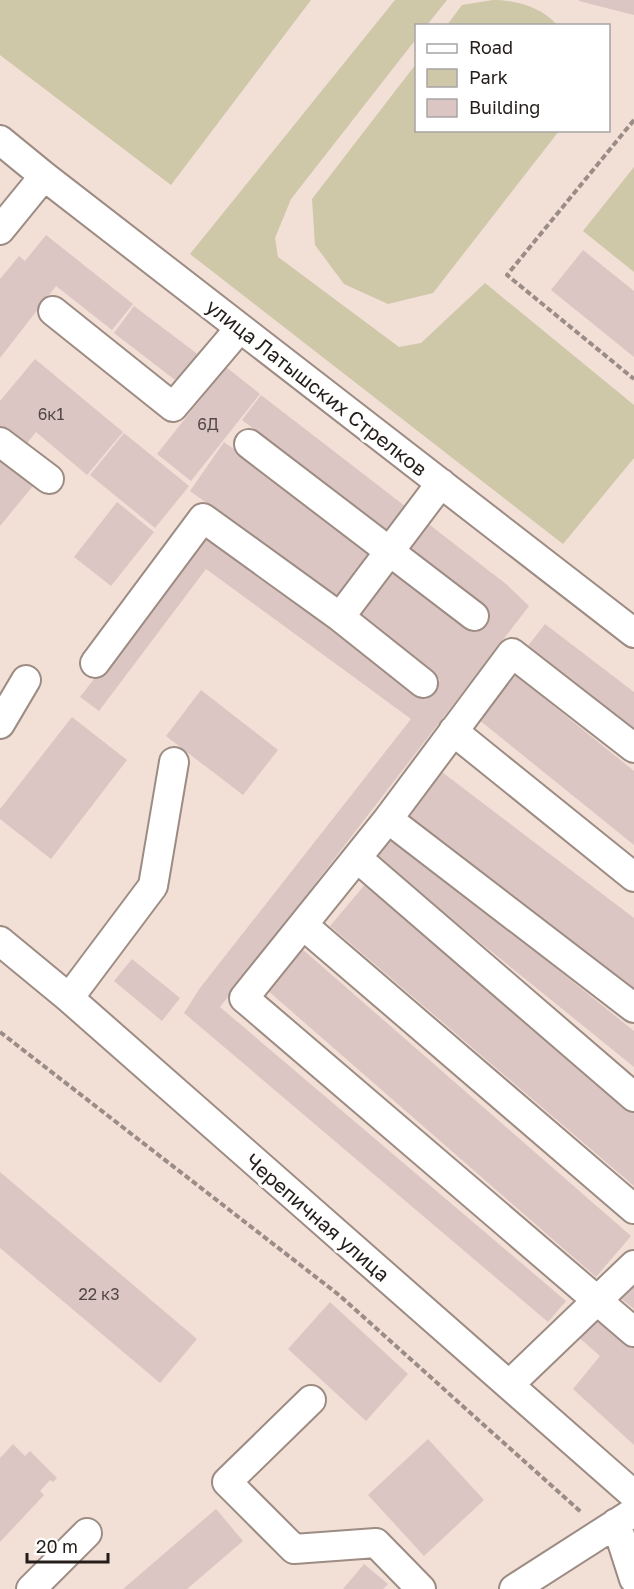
<svg xmlns="http://www.w3.org/2000/svg" width="634" height="1589" font-family="'Golos Text',sans-serif">
  <style>
    .green { fill: #cec7a8 }
    .building { fill: #dbc6c4 }
    .lines { fill: none; stroke-linecap: round; stroke-linejoin: round }
    .minor-casing { stroke: #9d8c83; stroke-width: 32 }
    .path { stroke: #9a8c86; stroke-width: 4; stroke-dasharray: 6 3; stroke-linecap: butt }
    .minor { stroke: #fff; stroke-width: 28 }
    .labels { text-anchor: middle; dominant-baseline: central; stroke-width: 6; stroke-linejoin: round; paint-order: stroke }
    .number-label { font-size: 16px; fill: #524744 }
    .street-label { font-size: 20px; fill: #241d1a; stroke: #fff }
  </style>
  <rect width="100%" height="100%" fill="#f2dfd6"/>
  <path class="green" d="M0,0H311L171,185L0,55Z
    M395,0H447L427,25L416,26V39L291,199L275,238L278,257L399,347L421,343L485,283L634,405V458L563,544L190,254Z
    M493,0C515,0 542,7 557,25H447L462,5Z
    M416,64V130L559,131L433,293L388,304L344,284L315,245L312,199Z
    M634,167V272L583,231Z"/>
  <path class="building" d="M579,0H634V15L579,1Z
    M46,235L133,304L112,330L56,286L0,358V279L19,256L25,261Z
    M583,250L634,291V357L551,290Z
    M134,306L200,356L179,383L114,333Z
    M35,359L123,432L87,475L36,432L24,447L0,427V401Z
    M226,367L260,394L191,481L157,454Z
    M261,395L410,510L391,535L242,420Z
    M124,433L189,486L155,528L90,475Z
    M224,442L374,551L337,596L190,491Z
    M0,459L33,486L0,526Z
    M117,502L154,532L111,586L74,557Z
    M426,522L506,584L529,606L220,1007L566,1301L548,1322L184,1013L200,988L411,719L206,569L99,711L80,697L208,532L426,700L440,680L357,613L392,566L473,627L487,609L407,548Z
    M545,624L634,692V728L528,646Z
    M514,674L634,771V845L478,719Z
    M201,690L278,750L243,795L166,736Z
    M72,717L127,760L51,859L0,819V809Z
    M438,769L634,918V991L403,816Z
    M393,837L634,1031V1067L376,858Z
    M368,881L634,1108V1186L330,926Z
    M301,948L631,1236L596,1277L266,989Z
    M132,959L180,998L162,1021L114,981Z
    M0,1172L197,1339L160,1383L0,1248Z
    M634,1282V1309L620,1298Z
    M330,1302L408,1374L366,1421L288,1349Z
    M597,1310L634,1343V1445L573,1389L600,1356L575,1334Z
    M428,1439L484,1500L424,1556L368,1495Z
    M13,1444L25,1456L30,1451L57,1478L53,1482L50,1480L40,1491L44,1495L0,1542V1458Z
    M216,1509L243,1541L187,1589H123Z
    M364,1564L388,1584L383,1589H343Z"/>
  <g class="lines">
    <defs>
      <path id="minor" d="M0,140L44,176L634,633
        M0,230L44,176
        M53,311L173,407L240,328
        M0,442L49,479
        M249,444L474,616
        M340,617L441,483
        M95,663L203,518L340,617L423,683
        M0,724L26,680
        M453,731L634,877
        M634,748L512,653L388,819L634,1008
        M388,819L244,998L634,1332
        M357,858L634,1097
        M303,925L634,1209
        M0,941L69,998L634,1495
        M69,998L153,886L174,762
        M509,1385L634,1265
        M311,1400L227,1482L294,1549L376,1543L421,1589
        M616,1523L634,1579
        M31,1589L87,1533
        M514,1589L634,1512"/>
    </defs>
    <use href="#minor" class="minor-casing"/>
    <path class="path" d="M634,120L507,275L634,379
      M0,1032L339,1295L582,1513"/>
    <use href="#minor" class="minor"/>
  </g>
  <g class="labels">
    <g class="number-label">
      <text x="51" y="414">6к1</text>
      <text x="208" y="424">6Д</text>
      <text x="99" y="1294">22 к3</text>
    </g>
    <g class="street-label">
      <text transform="translate(317 387) rotate(38)">улица Латышских Стрелков</text>
      <text transform="translate(318 1217) rotate(41)">Черепичная улица</text>
    </g>
  </g>
  <rect x="415" y="24" width="195" height="108" fill="#ffffff" stroke="#a7a5a3" stroke-width="1.5"/>
  <rect x="427" y="44" width="30" height="9" fill="#ffffff" stroke="#a7a5a3" stroke-width="1.5"/>
  <text x="469" y="54" font-size="18" fill="#241d1a">Road</text>
  <rect x="427" y="69" width="30" height="18" fill="#cec7a8" stroke="#a7a5a3" stroke-width="1.5"/>
  <text x="469" y="84" font-size="18" fill="#241d1a">Park</text>
  <rect x="427" y="99" width="30" height="18" fill="#dbc6c4" stroke="#a7a5a3" stroke-width="1.5"/>
  <text x="469" y="114" font-size="18" fill="#241d1a">Building</text>
  <path d="M27 1553v9h81v-9" fill="none" stroke="#241d1a" stroke-width="3"/>
  <text x="36" y="1553" font-size="18" fill="#241d1a" stroke="#ffffff" stroke-width="4.5" paint-order="stroke">20 m</text>
</svg>
